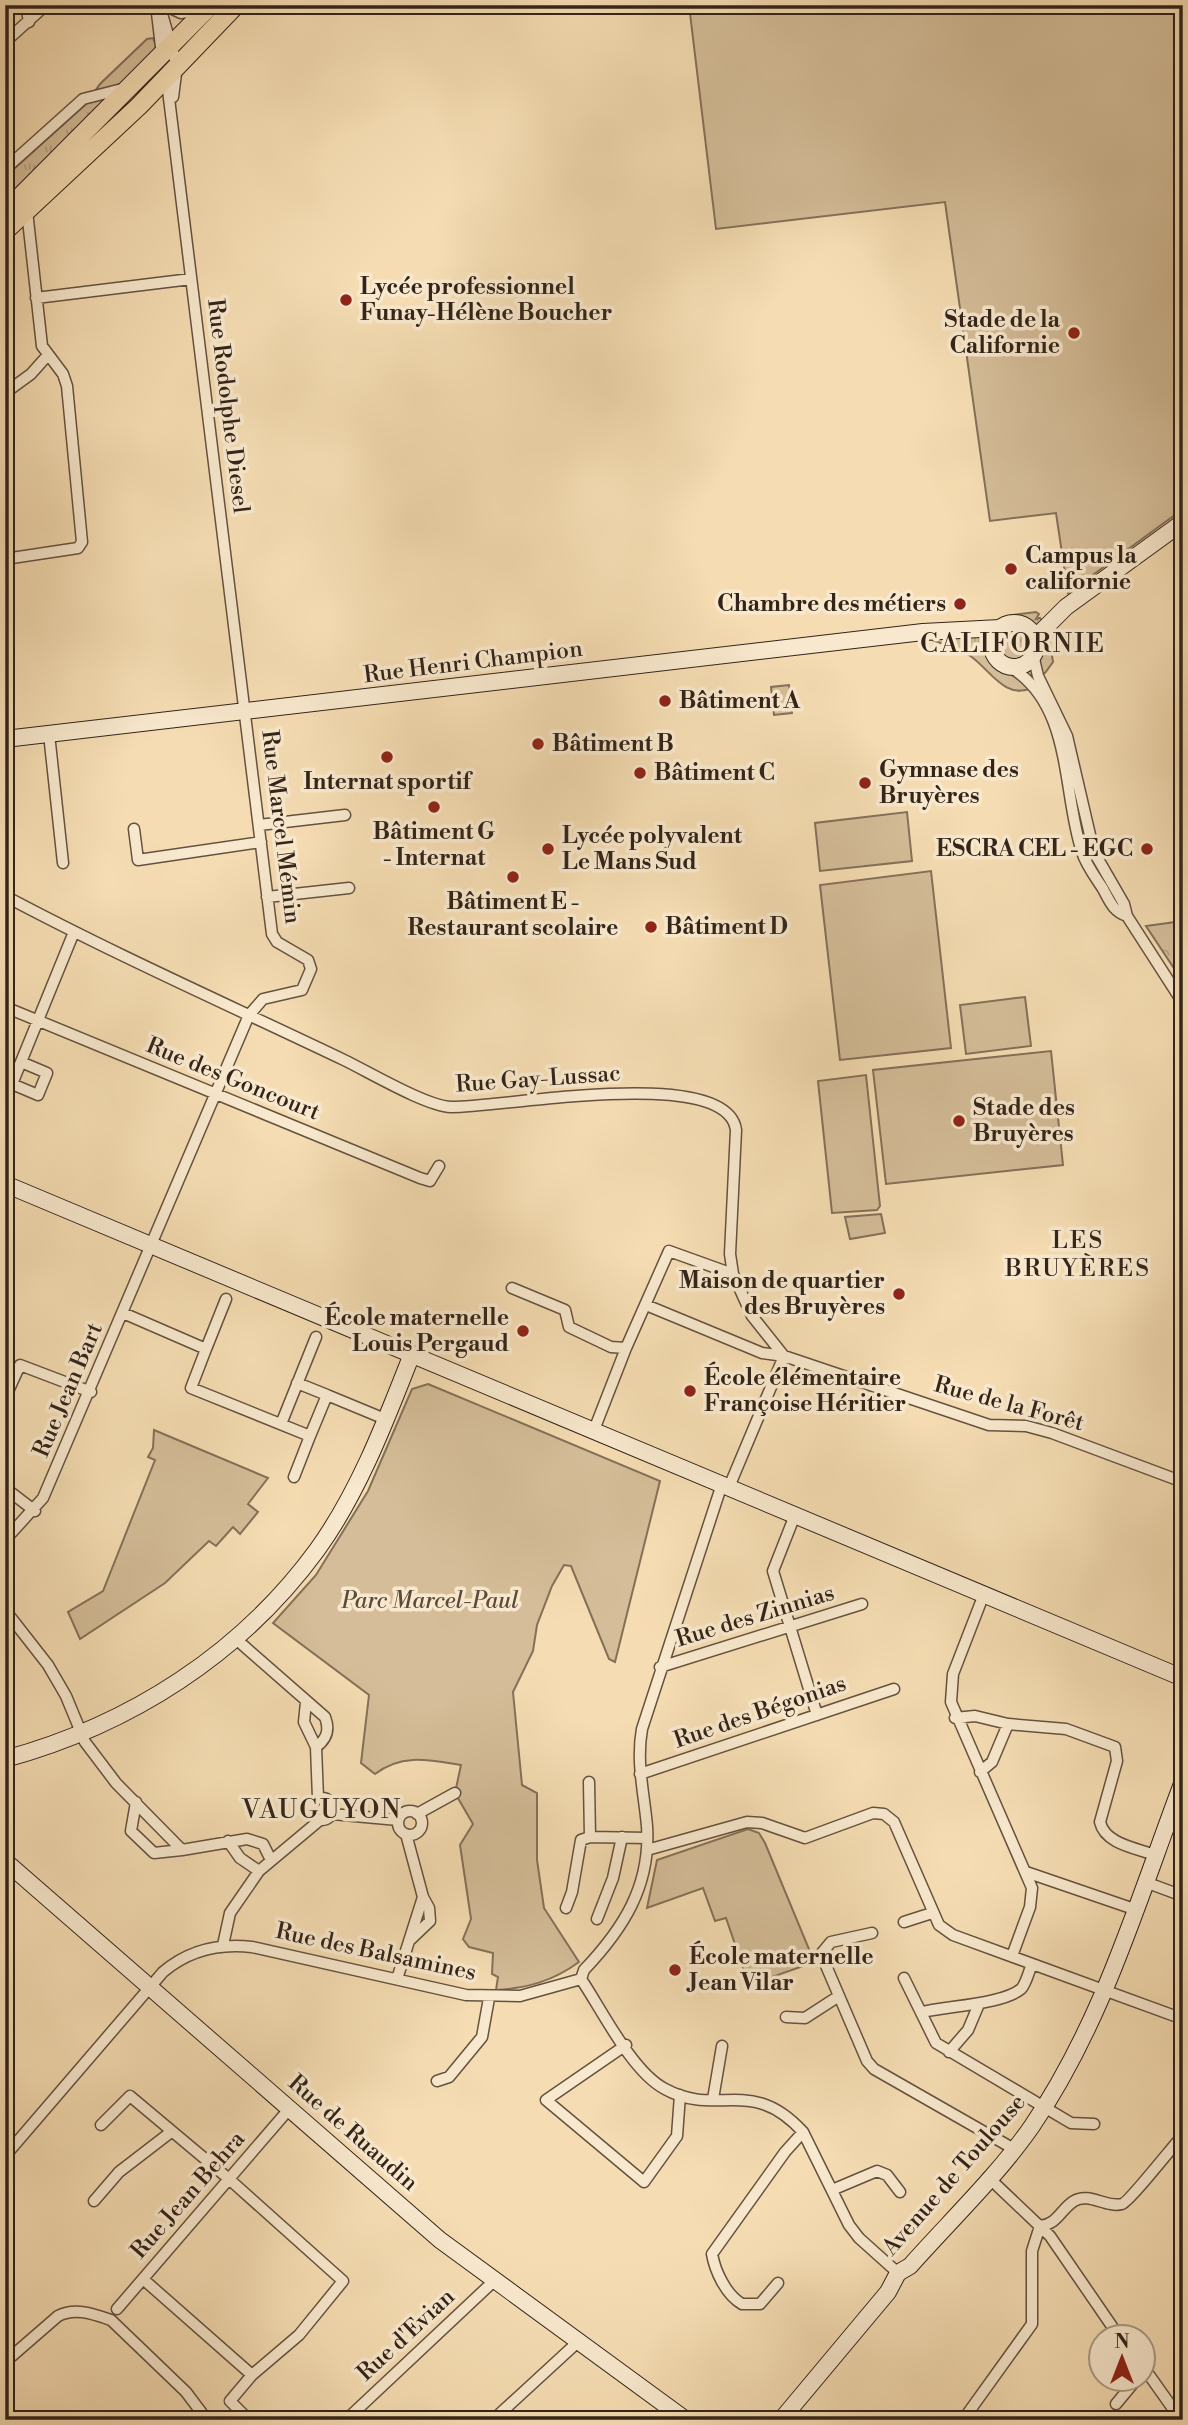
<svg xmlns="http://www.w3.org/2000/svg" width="1188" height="2425" font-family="'Libre Bodoni',serif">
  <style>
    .grass { fill: url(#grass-tufts); stroke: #847059; stroke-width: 2 }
    .forest { fill: url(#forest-crowns); stroke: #847059; stroke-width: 2 }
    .park { fill: #d4bd98; stroke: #847059; stroke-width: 2 }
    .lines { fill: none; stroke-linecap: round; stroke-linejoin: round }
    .street-casing { stroke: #645240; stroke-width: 13 }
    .secondary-casing { stroke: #33241a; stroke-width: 18 }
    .primary-casing { stroke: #33241a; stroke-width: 20 }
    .street { stroke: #f8e8cd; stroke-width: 10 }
    .secondary { stroke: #f8e8cd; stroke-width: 16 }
    .primary { stroke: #f5dcb2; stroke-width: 18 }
    .poi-dot { fill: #8f2418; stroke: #f8e8cd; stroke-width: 2.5 }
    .labels { text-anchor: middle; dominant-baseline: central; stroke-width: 7; stroke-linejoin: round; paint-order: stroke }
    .poi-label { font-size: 23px; font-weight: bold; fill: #33241a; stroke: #f8e8cd; text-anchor: start }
    .street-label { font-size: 23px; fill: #33241a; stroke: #f8e8cd }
    .park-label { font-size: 23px; font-style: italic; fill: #5b4a3a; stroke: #f8e8cd }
    .neighbourhood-label { font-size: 24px; letter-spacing: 2px; fill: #33241a; stroke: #f8e8cd }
    .quarter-label { font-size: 26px; letter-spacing: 2px; fill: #33241a; stroke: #f8e8cd }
  </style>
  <defs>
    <pattern id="grass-tufts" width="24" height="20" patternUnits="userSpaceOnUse" patternTransform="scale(1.75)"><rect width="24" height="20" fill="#d4bd98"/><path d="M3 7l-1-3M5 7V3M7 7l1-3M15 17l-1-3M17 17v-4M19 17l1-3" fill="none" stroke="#b6a282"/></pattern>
    <pattern id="forest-crowns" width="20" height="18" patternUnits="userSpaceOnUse" patternTransform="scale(1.75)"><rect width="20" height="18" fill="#d4bd98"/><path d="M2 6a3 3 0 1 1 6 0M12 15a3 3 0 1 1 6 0" fill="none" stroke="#b6a282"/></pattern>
  </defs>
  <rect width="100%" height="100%" fill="#f5dcb2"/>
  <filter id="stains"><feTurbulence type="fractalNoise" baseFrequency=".00286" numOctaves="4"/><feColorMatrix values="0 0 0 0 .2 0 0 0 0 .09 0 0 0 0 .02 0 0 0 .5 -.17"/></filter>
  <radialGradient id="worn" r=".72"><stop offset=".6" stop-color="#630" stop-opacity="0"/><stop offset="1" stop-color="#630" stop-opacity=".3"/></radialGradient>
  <path class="grass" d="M153,38L157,48L5,202V177L86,104L100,84L147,39Z
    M1036,612L1039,614L1036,619L1040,618L1048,629L1053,662L1045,673L1027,682L1032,688C1004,700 990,669 969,655C961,650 939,643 928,638L994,634C985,659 1011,677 1031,659C1038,644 1036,632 1020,624L1028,621L1013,615Z
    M998 645a16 16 0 1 1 32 0a16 16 0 1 1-32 0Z"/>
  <path class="forest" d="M1183,921V982L1146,926Z"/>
  <path class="park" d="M689,5H1183V509L1068,593L1056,513L990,521L945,202L716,229Z
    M789,685L792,713L774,715L771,687Z
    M907,812L912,861L820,871L815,823Z
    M931,871L951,1048L840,1060L820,885Z
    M1025,997L1031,1046L966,1054L960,1005Z
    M1051,1051L1063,1165L886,1184L873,1070Z
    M866,1075L880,1206L877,1210L832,1213L818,1081Z
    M881,1214L885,1233L850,1239L845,1217Z
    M428,1384L660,1481L615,1662L609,1659L571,1566L564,1565L552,1586L537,1625L533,1651L513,1692L522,1785L537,1793V1860L544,1908L579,1962C553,1981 528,1988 496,1990L498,1977L492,1974L493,1953L469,1947L463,1939L471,1919L460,1845L473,1824L455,1793L461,1765C430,1760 402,1753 375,1774L361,1763L369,1695L273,1623L316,1575L368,1491L412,1389Z
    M154,1430L268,1478L248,1504L258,1512L240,1534L233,1527L216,1546L209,1541L165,1583L80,1639L68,1612L103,1591L155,1460L148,1457L153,1448Z
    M748,1829L759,1833L765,1843L816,1966L806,1965L749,1985L726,1918L715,1921L703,1888L647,1908L657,1860Z"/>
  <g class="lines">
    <defs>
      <path id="street" d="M26,5L29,22
        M156,5L162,55
        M164,5L181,13L203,9
        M160,7L177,66L173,97
        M5,42L46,5
        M5,169L83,99L126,88
        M36,298L191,279
        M5,393L31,374L47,356
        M5,559L78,548L82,542L67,386L63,374L42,346L27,211
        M1033,655L1038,676L1067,736L1094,852L1124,904L1127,916L1183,1003
        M1010,667C1073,705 1062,792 1082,852C1086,865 1096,878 1103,889C1110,902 1113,911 1127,916
        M49,734L63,863
        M259,825L345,815
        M134,829L138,860L261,842
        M5,896C116,955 231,1006 344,1060C369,1072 426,1106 451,1107C500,1108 727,1064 736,1130L730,1254L733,1274L752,1316L784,1356
        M267,897L349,888
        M5,1007L420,1178L430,1181L439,1166
        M21,1062L47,1073L38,1095L12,1084L74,932
        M512,1288L565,1310L569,1327L611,1347L626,1348L669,1251L733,1274
        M646,1305L762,1353L784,1356L989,1425L1026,1426L1052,1433L1183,1482
        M123,1313L206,1349L191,1388L310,1436L327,1395L385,1419
        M206,1349L226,1299
        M297,1383L327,1395
        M5,1398L20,1365L91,1392
        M281,1424L316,1337
        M594,1430L626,1348
        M294,1477L310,1436
        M729,1487L784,1356
        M5,1488L35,1511
        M795,1515L773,1571L817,1715
        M5,1540L43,1498L249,1015L263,999L302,990L311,969L308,960L277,942L272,934L166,74
        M984,1594L953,1674L951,1702L1032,1888L1030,1907L1012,1956
        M5,1610L48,1665L66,1696L85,1742L116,1783L182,1850L247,1839L263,1844L271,1860
        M236,1639L325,1717C330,1730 327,1739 316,1747
        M660,1667L862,1604
        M306,1702L304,1722L316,1747L318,1798
        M955,1718L975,1716L1008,1724L1066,1729L1115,1747L1117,1761L1100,1822C1105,1844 1136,1848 1155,1855
        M980,1772L992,1762L1008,1724
        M640,1774L894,1689
        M311 1809a11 11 0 1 1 22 0a11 11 0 1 1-22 0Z
        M136,1802L131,1831L154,1853L182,1850
        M398 1823a12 12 0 1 1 24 0a12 12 0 1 1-24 0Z
        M332,1814L398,1820
        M417,1814L455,1793
        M406,1834L423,1897L429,1908L430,1921L409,1941
        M590,1837L647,1838
        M228,1841L240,1858L259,1871
        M647,1850L747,1822L762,1823L805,1838L873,1813L884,1814L894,1822L939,1925L953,1935L1183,2019
        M1026,1872L1134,1909
        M1145,1882L1183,1896
        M566,1908L572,1892L581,1840L590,1837L589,1782
        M597,1919L613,1878L622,1837
        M904,1922L932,1913
        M872,1933L831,1942L821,1954L867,2061L874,2069L1014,2149
        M223,1945L230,1913L259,1871L320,1820
        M904,1978L936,2043L1071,2123L1094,2124
        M397,1979L423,1897
        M581,1979L584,1970C623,1929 651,1886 647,1826C644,1793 636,1762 642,1729L722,1484
        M581,1979C602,2010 632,2072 665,2089C718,2118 751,2075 803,2132L849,2225L859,2238L898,2273
        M923,2012C948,2006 1003,2004 1021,1989C1026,1984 1029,1971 1032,1964
        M786,2017L805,2018L839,1996
        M626,2045L546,2100L644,2182L677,2136L680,2095
        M949,2052L968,2030L979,2004
        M437,2081L449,2077L482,2037L489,1998
        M713,2099L722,2046
        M101,2125L130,2096L229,2179L343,2281L299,2335L252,2375L230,2401L249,2420
        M5,2156L163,1972C189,1950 218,1943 252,1947L466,1995L520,1996L581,1979
        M988,2177L1050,2236L1120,2338
        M832,2190L877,2171L887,2175L900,2192
        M94,2201L119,2172L171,2132
        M143,2279L252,2375
        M778,2283L760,2304H742C726,2295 715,2271 712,2254L785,2152L803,2132
        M117,2309L290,2108
        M5,2362L58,2316C75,2307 93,2314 111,2320L186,2392L207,2420
        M1142,2365L1181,2420
        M1116,2404L1136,2380
        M346,2420L495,2280
        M493,2420L580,2340
        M963,2420L1032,2324V2251L1040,2226C1058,2224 1060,2210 1074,2201C1089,2192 1106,2208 1122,2204C1129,2202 1173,2146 1183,2135"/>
      <path id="secondary" d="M992 645a22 22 0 1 1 44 0a22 22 0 1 1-44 0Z
        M1035,638L1066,607L1183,522
        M5,739L923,632L1000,628
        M5,1184L1183,1678
        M5,1759C130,1725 241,1654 317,1550C359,1492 386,1420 412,1354
        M5,1861L440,2240L686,2420
        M781,2420L888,2292L898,2273L910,2266C949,2222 999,2174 1032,2126C1103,2022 1139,1897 1183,1781"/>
      <path id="primary" d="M5,212L211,5
        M5,231L139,106L236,5"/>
    </defs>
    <use href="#street" class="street-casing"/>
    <use href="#secondary" class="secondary-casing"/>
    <use href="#primary" class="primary-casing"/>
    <use href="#street" class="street"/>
    <use href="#secondary" class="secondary"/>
    <use href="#primary" class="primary"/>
  </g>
  <g class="poi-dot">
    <circle cx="346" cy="300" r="7"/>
    <circle cx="1074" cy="333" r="7"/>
    <circle cx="1011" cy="569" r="7"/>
    <circle cx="960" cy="604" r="7"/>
    <circle cx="665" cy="701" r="7"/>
    <circle cx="538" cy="744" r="7"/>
    <circle cx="387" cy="757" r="7"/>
    <circle cx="640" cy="773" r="7"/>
    <circle cx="865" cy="783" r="7"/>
    <circle cx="434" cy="807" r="7"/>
    <circle cx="548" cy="849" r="7"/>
    <circle cx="1147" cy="849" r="7"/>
    <circle cx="513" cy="877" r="7"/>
    <circle cx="651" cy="927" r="7"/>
    <circle cx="959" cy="1121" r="7"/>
    <circle cx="899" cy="1294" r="7"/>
    <circle cx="523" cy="1331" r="7"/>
    <circle cx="690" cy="1391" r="7"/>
    <circle cx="675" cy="1970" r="7"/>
  </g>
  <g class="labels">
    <g class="poi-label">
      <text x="360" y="287">Lycée professionnel<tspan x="360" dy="26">Funay-Hélène Boucher</tspan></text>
      <text x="1060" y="320" text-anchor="end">Stade de la<tspan x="1060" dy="26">Californie</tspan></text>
      <text x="1025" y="556">Campus la<tspan x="1025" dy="26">californie</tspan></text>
      <text x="946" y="604" text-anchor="end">Chambre des métiers</text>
      <text x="679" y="701">Bâtiment A</text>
      <text x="552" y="744">Bâtiment B</text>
      <text x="879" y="770">Gymnase des<tspan x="879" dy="26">Bruyères</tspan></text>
      <text x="654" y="773">Bâtiment C</text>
      <text x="387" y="782" text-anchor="middle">Internat sportif</text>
      <text x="434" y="832" text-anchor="middle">Bâtiment G<tspan x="434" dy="26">- Internat</tspan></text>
      <text x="562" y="836">Lycée polyvalent<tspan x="562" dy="26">Le Mans Sud</tspan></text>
      <text x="1133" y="849" text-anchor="end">ESCRA CEL - EGC</text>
      <text x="513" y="902" text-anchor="middle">Bâtiment E -<tspan x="513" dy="26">Restaurant scolaire</tspan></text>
      <text x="665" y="927">Bâtiment D</text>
      <text x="973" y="1108">Stade des<tspan x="973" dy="26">Bruyères</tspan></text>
      <text x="885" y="1281" text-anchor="end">Maison de quartier<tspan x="885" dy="26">des Bruyères</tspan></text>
      <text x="509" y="1318" text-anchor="end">École maternelle<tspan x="509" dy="26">Louis Pergaud</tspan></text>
      <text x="704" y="1378">École élémentaire<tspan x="704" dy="26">Françoise Héritier</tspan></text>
      <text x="689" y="1957">École maternelle<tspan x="689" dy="26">Jean Vilar</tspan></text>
    </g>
    <g class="street-label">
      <text transform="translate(228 406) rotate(83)">Rue Rodolphe Diesel</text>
      <text transform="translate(473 662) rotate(-7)">Rue Henri Champion</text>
      <text transform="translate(281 827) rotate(83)">Rue Marcel Mémin</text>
      <text transform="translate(233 1079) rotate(22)">Rue des Goncourt</text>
      <text transform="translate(538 1079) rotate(-4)">Rue Gay-Lussac</text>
      <text transform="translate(68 1390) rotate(-67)">Rue Jean Bart</text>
      <text transform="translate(1009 1404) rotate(15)">Rue de la Forêt</text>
      <text transform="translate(755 1616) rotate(-17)">Rue des Zinnias</text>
      <text transform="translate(760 1712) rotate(-19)">Rue des Bégonias</text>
      <text transform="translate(376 1952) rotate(12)">Rue des Balsamines</text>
      <text transform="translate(353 2133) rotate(41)">Rue de Ruaudin</text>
      <text transform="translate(954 2175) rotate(-49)">Avenue de Toulouse</text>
      <text transform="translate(188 2195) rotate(-49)">Rue Jean Behra</text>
      <text transform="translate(406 2335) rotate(-43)">Rue d'Evian</text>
    </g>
    <g class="park-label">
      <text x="430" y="1601">Parc Marcel-Paul</text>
    </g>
    <g class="neighbourhood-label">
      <text x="1078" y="1241">LES<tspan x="1078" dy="28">BRUYÈRES</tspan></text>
    </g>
    <g class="quarter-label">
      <text x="1013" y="644">CALIFORNIE</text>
      <text x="322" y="1810">VAUGUYON</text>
    </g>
  </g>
  <rect width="1188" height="2425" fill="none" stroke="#f5dcb2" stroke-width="28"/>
  <rect x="7" y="7" width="1174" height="2411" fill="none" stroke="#33241a" stroke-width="3.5"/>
  <rect x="14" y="14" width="1160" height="2397" fill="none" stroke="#33241a" stroke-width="2"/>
  <g transform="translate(1122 2358)"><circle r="33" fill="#f8e8cd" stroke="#a99a85" stroke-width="2"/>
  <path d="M0-5L12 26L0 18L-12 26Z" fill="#8f2418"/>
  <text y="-10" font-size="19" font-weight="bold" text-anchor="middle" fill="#33241a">N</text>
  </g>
  <rect width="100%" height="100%" filter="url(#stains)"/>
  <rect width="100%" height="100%" fill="url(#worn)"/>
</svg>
